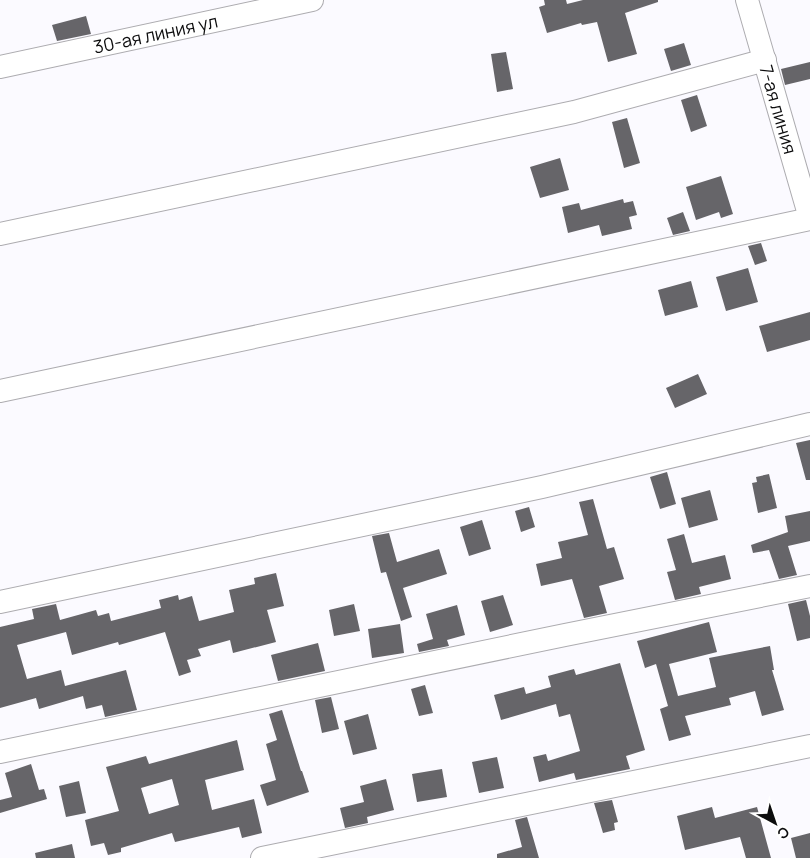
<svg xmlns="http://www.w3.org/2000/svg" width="810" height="858" font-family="Manrope,sans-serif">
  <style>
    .building { fill: #666569; fill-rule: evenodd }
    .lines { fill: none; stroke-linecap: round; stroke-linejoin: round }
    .minor-casing { stroke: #adacb0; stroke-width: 24 }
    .minor { stroke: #fff; stroke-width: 22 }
    .labels { text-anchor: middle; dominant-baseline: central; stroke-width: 5; stroke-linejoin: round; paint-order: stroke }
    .street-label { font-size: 18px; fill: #0d0d0e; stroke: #fff }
  </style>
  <rect width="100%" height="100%" fill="#fbfaff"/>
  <path class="building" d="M544,0H566L567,4L583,0H658V2L625,13L637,54L608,62L597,22L582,25L581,23L547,33L539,7L545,5Z
    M86,16L91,34L57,41L52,25Z
    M684,43L691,65L671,71L664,49Z
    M506,52L513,89L497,92L491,54Z
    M810,62V79L785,85L781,69Z
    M697,95L707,126L691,132L681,100Z
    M627,118L640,163L624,168L612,122Z
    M560,158L569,190L540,198L530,167Z
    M721,176L733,214L721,218L719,212L696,220L686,187Z
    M623,199L624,203L633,201L637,215L629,217L632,229L602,236L599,225L568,233L562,207L579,203L581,210Z
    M683,212L690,231L673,235L667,218Z
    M761,243L767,261L755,265L748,246Z
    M748,268L758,302L726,311L716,277Z
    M691,281L698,307L665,316L658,290Z
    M810,312V340L767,352L759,326Z
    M698,374L707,394L675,408L666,388Z
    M810,440V480H806L796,443Z
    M667,472L676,504L660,509L650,477Z
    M769,474L777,508L758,513L752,483L757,482L756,477Z
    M710,490L718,520L689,528L681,498Z
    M593,499L607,549L614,547L624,579L599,586L607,613L584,618L572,579L541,586L536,564L562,558L558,542L588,535L579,502Z
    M529,507L535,527L521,532L515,511Z
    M810,511V541L788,546L797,575L779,579L769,550L753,553L751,545L788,532L785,516Z
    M482,520L491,549L469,556L460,527Z
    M389,533L397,562L439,549L447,574L403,588L412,617L401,621L386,572L381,573L372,536Z
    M684,534L692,563L725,555L731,579L699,587L701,594L675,600L667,572L676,570L667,539Z
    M276,573L284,606L267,610L276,642L233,653L230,640L198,649L201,656L187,660L191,672L179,676L165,632L119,645L118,642L72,655L66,632L17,645L27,679L61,670L65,686L126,670L137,710L105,717L102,705L86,709L83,696L39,709L36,698L0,708V627L34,619L32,609L56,604L60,620L96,610L98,616L109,613L111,621L161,608L159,600L178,595L179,600L192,596L199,621L234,612L229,590L255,584L254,578Z
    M503,595L513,625L490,632L481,601Z
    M806,600L810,616V638L797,641L788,604Z
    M354,604L360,631L334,636L329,610Z
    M457,605L465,635L447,640L449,646L419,652L417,644L433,639L426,614Z
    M709,622L717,652L669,664L678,696L716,687L709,658L770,646L774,670H772L784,710L762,716L755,691L729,698L731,705L685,716L691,735L669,741L660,709L668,706L656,664L645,668L637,641Z
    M400,624L404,653L372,658L368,629Z
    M318,643L325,671L278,681L271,655Z
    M620,663L645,750L626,756L630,769L576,780L574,773L539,782L533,757L546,754L548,761L580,751L570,714L559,717L556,704L501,720L494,695L524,687L526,694L551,687L548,676L574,669L576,675Z
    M425,685L433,713L419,716L411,689Z
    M331,697L339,729L322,733L315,700Z
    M282,710L301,771H302L309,792L267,806L260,785L276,780L266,744L277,740L269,714Z
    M368,714L377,749L353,755L344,721Z
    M237,740L244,770L205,780L212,810L254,799L262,833L242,838L239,827L175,842L172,833L121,848V852L108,855L104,843L91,846L85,820L119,811L106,767L146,756L149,764ZM172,779L179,805L149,814L141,788Z
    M497,757L504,788L479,793L472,762Z
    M31,764L39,790L44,789L47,799L0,813V800L12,797L5,773Z
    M442,769L447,797L417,802L412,774Z
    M386,779L394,810L367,817L368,823L345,828L340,808L364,802L360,786Z
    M79,781L86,813L66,817L59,786Z
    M612,800L618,822L614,823L615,830L603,833L594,803Z
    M712,807L715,818L757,807L771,858H746L740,837L685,850L677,816Z
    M527,817L539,858H497V854L522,847L515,820Z
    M810,833V858H796L791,838Z
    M72,844L75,858H36L35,853Z"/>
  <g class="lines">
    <defs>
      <g id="minor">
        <path id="s1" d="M747,0L810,218"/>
        <path id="s2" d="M0,67L312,0"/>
        <path d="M0,234L574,112L765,60"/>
        <path d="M0,391L810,219"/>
        <path d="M0,602L542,487L810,424"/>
        <path d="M0,752L565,635L810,586"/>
        <path d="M262,858L810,746"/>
      </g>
    </defs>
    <use href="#minor" class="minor-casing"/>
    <use href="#minor" class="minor"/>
  </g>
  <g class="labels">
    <g class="street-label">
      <text stroke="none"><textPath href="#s2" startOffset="159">30-ая линия ул</textPath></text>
      <text stroke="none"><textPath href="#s1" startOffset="114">7-ая линия</textPath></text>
    </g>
  </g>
  <g transform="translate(775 823) rotate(140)" stroke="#ffffff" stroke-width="4" paint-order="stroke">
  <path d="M0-4L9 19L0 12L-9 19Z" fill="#0d0d0e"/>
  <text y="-8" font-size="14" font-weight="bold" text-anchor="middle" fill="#0d0d0e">С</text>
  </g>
</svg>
